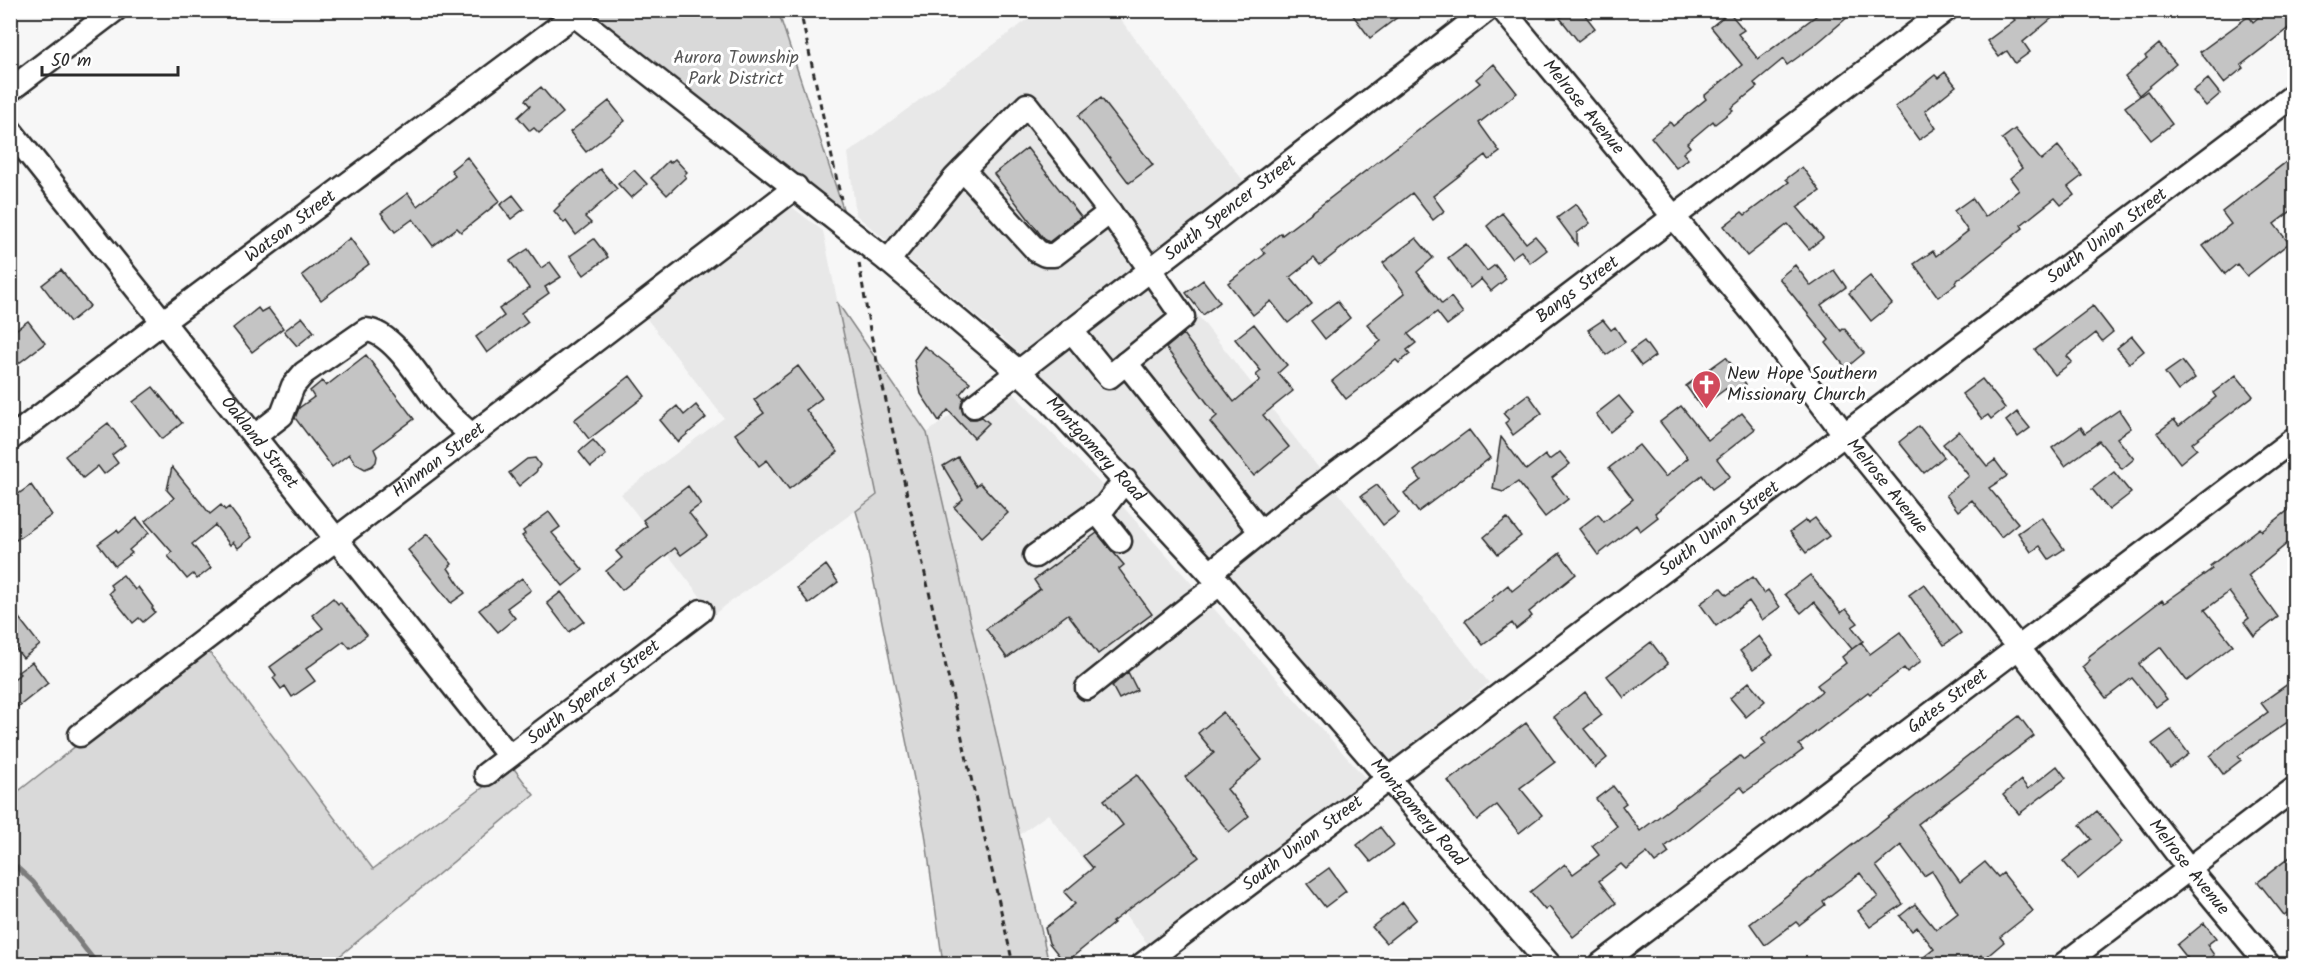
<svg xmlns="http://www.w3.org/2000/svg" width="2305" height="975" font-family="Kalam,sans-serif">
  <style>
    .built { fill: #e8e8e8 }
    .green { fill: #d9d9d9; stroke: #828282; stroke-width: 1.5 }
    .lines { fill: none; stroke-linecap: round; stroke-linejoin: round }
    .stream { stroke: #7b7b7b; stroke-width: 5 }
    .building { fill: #c4c4c4; stroke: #2b2b2b; stroke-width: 1.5 }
    .minor-casing { stroke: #2b2b2b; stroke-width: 27 }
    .path { stroke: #2b2b2b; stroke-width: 3; stroke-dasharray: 6 4.5; stroke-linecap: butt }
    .minor { stroke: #fff; stroke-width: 22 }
    .labels { text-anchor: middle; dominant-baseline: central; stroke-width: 6; stroke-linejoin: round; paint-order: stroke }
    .park-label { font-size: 18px; fill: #565656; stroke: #fff }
    .street-label { font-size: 18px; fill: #2b2b2b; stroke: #fff }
    .poi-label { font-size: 18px; fill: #2b2b2b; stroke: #fff; text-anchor: start }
  </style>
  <rect width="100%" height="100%" fill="#f7f7f7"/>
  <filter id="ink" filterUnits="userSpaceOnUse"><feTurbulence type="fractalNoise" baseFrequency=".0167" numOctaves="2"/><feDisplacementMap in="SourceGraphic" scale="12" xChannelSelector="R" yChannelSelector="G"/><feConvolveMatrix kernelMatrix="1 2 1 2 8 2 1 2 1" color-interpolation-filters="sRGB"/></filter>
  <g filter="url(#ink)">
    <path class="built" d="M1039,11H1114L1255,196L1161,269L1489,683L1391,763L1143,485L1007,342L856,215L848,153Z
      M783,200L823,231L877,495L714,614L621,494L724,418L640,310Z
      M999,378L1125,509L1368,781L1150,947L1048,814L1019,835L927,433Z"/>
    <path class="green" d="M568,11H776L780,17L850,230Z
      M837,302L927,433L1049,964H943L925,833L867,548L856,511L877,495Z
      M204,645L373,869L512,766L534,795L330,964H11V797Z"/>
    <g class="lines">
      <path class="stream" d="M10,861L33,882L97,964"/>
    </g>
    <path class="building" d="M1349,10H1407L1370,38Z
      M1570,10H1581L1595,28L1578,41L1560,18Z
      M1824,10H1856L1815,45L1787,65L1783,59L1754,83L1757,87L1731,108L1733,110L1715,124L1713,121L1687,143L1690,147L1683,153L1688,159L1676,168L1651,137L1670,122L1673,126L1706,99L1704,96L1742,65L1711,27L1729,12L1744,30L1738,34L1758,59Z
      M2022,10H2062L2023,42L2030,52L2015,63L2007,51L1999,57L1987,41L2015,20L2013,18Z
      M2267,10H2295V23L2241,65L2243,68L2224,83L2200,52L2249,16L2253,22Z
      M2159,44L2176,64L2139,95L2125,77L2147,58L2145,56Z
      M1494,64L1517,93L1479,123L1500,152L1489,160L1486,155L1433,196L1444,211L1433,220L1412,193L1320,265L1314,258L1290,277L1312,304L1288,323L1271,301L1253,315L1228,283L1265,254L1261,249L1281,233L1282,235L1480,83L1476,79Z
      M1945,72L1956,86L1925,111L1936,128L1919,140L1895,107L1935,75L1938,78Z
      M2208,79L2220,94L2206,106L2193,91Z
      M541,87L563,113L539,133L534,128L530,131L518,117L530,106L525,100Z
      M2147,91L2172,124L2151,140L2125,107Z
      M1101,98L1153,165L1129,183L1078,116Z
      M609,101L625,121L586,152L570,132Z
      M2015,129L2041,160L2058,146L2082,176L2068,187L2074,195L2061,205L2055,198L2021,225L2023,228L1955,282L1956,284L1938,297L1914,264L1933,251L1936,256L1968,231L1954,211L1972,198L1985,217L2019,190L2010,178L2022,168L2002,139Z
      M1027,148L1081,217L1049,242L1044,239L994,174Z
      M2295,155V208L2274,224L2289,243L2247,276L2237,264L2225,274L2203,246L2231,224L2222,212Z
      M467,157L500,201L461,232L457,228L433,246L413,219L395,232L381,213L408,193L417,206L455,176L451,170Z
      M675,159L687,172L684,175L686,177L667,195L651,178L668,161L670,163Z
      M1802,167L1820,191L1797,207L1823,238L1809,249L1788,224L1747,256L1724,226L1742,212L1745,215L1789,182L1786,179Z
      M600,169L617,189L585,217L591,223L576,235L566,221L564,223L554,211L560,205L559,204Z
      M634,170L647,184L631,198L618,184Z
      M513,195L524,209L511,219L500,205Z
      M1576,204L1590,223L1577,233V245L1557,218Z
      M1502,213L1526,243L1535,236L1547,250L1530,263L1521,251L1511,258L1487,226Z
      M350,238L369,264L321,300L302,275Z
      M1416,238L1433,258L1417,272L1442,304L1451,297L1463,313L1447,325L1437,312L1408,334L1416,343L1407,350L1410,354L1399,363L1396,360L1346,399L1332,381L1381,341L1367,324L1405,293L1383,263Z
      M594,239L608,257L584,275L570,256Z
      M1466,244L1487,271L1495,265L1506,279L1491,291L1481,279L1470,288L1448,258Z
      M528,249L541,268L550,262L561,277L545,287L549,293L521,313L528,322L487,353L476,337L504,316L499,309L529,288L510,261Z
      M1795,265L1811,286L1834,270L1846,287L1821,305L1841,331L1844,328L1864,353L1846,368L1826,343L1829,340L1779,278Z
      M61,270L90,306L70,322L42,285Z
      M1870,276L1892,304L1871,321L1849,293Z
      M1203,280L1220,302L1203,315L1186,293Z
      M1337,301L1350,318L1325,339L1311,321Z
      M2093,306L2113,332L2102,341L2096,333L2067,356L2072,362L2055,375L2035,350Z
      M258,308L261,312L268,308L283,328L252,352L233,328Z
      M302,317L314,332L297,346L284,331Z
      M1603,320L1611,330L1615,327L1625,342L1606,355L1588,330Z
      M28,321L45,343L10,370V334Z
      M1254,324L1287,365L1278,373L1293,391L1263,415L1289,447L1254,476L1210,422L1217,416L1166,348L1183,334L1234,402L1260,380L1256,375L1261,371L1235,339Z
      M2132,336L2144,351L2129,363L2117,348Z
      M1644,341L1655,356L1641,366L1630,351Z
      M924,346L970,382L960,394L964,398L961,407L963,414L969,419H976L982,417L989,423L974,438L948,410L939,421L921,394L914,360Z
      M366,355L414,419L374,449L377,456L376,462L372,466L365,469L356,464L349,454L332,467L295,418L299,408L314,397L310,391L322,381L326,386Z
      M1726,357L1746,384L1732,395L1727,388L1701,407L1686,386Z
      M2182,361L2195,378L2178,391L2165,373Z
      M798,366L822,398L806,410L838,452L789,489L767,460L759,466L735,434L764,413L754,400Z
      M2236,375L2253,396L2192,443L2197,449L2180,463L2157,433L2174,420L2179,426L2216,397L2213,393Z
      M630,376L645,396L589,439L574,420Z
      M1982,379L2005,408L1991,419L1988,415L1982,419L1962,394Z
      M153,387L182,423L162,439L133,402Z
      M1528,394L1542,413L1513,435L1505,423L1509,420L1503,413Z
      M1619,396L1633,413L1610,432L1596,414Z
      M696,405L706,418L678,442L660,420L677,406L684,415Z
      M1681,406L1708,440L1742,413L1755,429L1717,459L1730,476L1712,489L1702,475L1655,513L1658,517L1640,531L1636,525L1598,555L1579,529L1598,514L1604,522L1633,499L1609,468L1639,445L1665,477L1688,458L1660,422Z
      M2119,410L2131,428L2117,438L2134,459L2122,469L2099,441L2065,466L2052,448L2081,427L2085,433Z
      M2017,412L2030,428L2018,437L2006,421Z
      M108,423L125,445L112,455L118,463L104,474L98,466L83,478L65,456Z
      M1919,426L1944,457L1924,473L1899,442Z
      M1469,430L1490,458L1418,512L1404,493L1421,480L1414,471Z
      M1959,431L1987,466L1995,460L2007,476L1989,488L2018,523L2001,537L1972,500L1958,511L1946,495L1969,476L1943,444Z
      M1501,437L1526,470L1545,455L1549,460L1560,452L1570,464L1552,478L1568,499L1545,517L1518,482L1503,492L1493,489Z
      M593,440L606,455L591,467L579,452Z
      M958,457L976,486L980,483L1008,513L982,537L954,507L963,499L943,466Z
      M535,458L540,465L536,472L519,486L509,473L527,459Z
      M172,467L210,514L221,505L225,510L229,507L252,537L238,548L233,542L230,545L215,525L192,544L211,568L197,579L193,574L187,579L168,556L172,552L145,521L174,498L167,490Z
      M2114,472L2131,493L2109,510L2092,489Z
      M31,485L52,515L10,544V500Z
      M1377,485L1399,513L1383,525L1361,496Z
      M688,486L701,504L689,513L707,536L681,555L675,548L622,590L606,571L622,558L616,551L647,526L643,520Z
      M2295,505V537L2248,576L2278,617L2254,636L2244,622L2249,618L2229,592L2205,610L2233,645L2187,681L2161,647L2139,664L2167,699L2156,707L2132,678L2106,698L2082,667L2090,660L2088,657L2162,600L2164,603L2212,569L2210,566L2260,528L2262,531Z
      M549,512L560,527L552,533L583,570L563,586L522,536L525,534L523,531Z
      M2041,517L2064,549L2049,559L2040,546L2031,552L2018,533Z
      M137,518L149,533L129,550L132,553L115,566L98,544L117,530L119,533Z
      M1507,518L1521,536L1498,554L1484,537Z
      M1815,518L1829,536L1806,553L1790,532L1806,520L1808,523Z
      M1097,533L1124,565L1119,569L1152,614L1098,654L1068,614L1007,658L986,629L1040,589L1034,580Z
      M427,534L452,564L448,568L465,593L451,603L408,550Z
      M1560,553L1576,574L1529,612L1532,616L1516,629L1512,623L1483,645L1465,621L1493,600L1492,598L1508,585L1512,591Z
      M826,565L838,582L809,604L797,588Z
      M123,575L135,590L138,587L153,607L152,608L155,612L143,622L139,618L133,623L109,593L113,589L110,585Z
      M1810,575L1841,613L1846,609L1858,623L1852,627L1863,641L1852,649L1814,602L1801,613L1785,594Z
      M1753,577L1764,593L1768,590L1780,607L1762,620L1749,601L1716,626L1700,604L1721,588L1727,595Z
      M522,578L531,590L507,608L515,618L498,632L479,610Z
      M1924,584L1961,633L1944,645L1909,595Z
      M561,592L584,621L569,632L547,603Z
      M333,598L338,604L340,602L367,635L350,648L344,641L306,669L315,681L292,697L285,686L281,689L273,678L276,675L270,667L323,628L312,615Z
      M19,618L40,645L23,658L10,642V625Z
      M1900,632L1921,661L1907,672L1904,668L1870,694L1868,692L1799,745L1803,750L1783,765L1745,792L1741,787L1697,821L1665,847L1669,853L1655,863L1647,853L1626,869L1621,864L1599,881L1616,903L1573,937L1549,907L1545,910L1530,892L1565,864L1573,874L1599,855L1592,846L1617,826L1596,799L1613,786L1626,803L1622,806L1640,831L1740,756L1744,760L1766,744L1762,739L1822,691L1817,685L1846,663L1842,657L1861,642L1870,654Z
      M1759,636L1773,655L1754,669L1740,651Z
      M1651,642L1668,664L1624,698L1607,676Z
      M32,662L48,683L18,707L10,698V682L20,674L18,672Z
      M1128,672L1137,690L1119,699L1112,686Z
      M2295,679V717L2238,756L2241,760L2223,774L2210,756L2230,739L2268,712L2261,703Z
      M1749,682L1765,701L1746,717L1730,698Z
      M1585,692L1602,715L1584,729L1607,758L1595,768L1554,717Z
      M1223,712L1262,760L1227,789L1249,816L1229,832L1185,777L1214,753L1198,733Z
      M2019,716L2034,736L1918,824L1960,882L1985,862L1998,877L2003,873L2033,911L2000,937L2004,942L1984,959L1981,955L1969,964H1915L1934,949L1917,927L1912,931L1900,916L1915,904L1936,930L1958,913L1932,871L1924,876L1901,845L1876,866L1903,904L1870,927L1858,911L1878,897L1860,873L1823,901L1825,905L1799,925L1796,922L1765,945L1750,924Z
      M1526,723L1555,762L1520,788L1542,815L1519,833L1497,805L1477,820L1448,781Z
      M2171,730L2189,754L2170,768L2152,744Z
      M2057,766L2066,778L2019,814L2003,795L2021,780L2028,789Z
      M1137,775L1199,857L1112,922L1114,923L1065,963L1049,943L1045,928L1075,904L1064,892L1093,868L1083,856L1123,825L1104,800Z
      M2097,811L2122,842L2078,879L2063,861L2091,839L2080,825Z
      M1380,827L1394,845L1371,862L1357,845Z
      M2295,853V907L2284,915L2258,882Z
      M1329,868L1346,891L1325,907L1307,884Z
      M1403,902L1416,919L1386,943L1372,927Z
      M2204,923L2216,938L2207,945L2214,955L2202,964H2192L2177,945Z"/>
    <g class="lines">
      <defs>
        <g id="minor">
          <path id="s1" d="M568,10L893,265L1018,371L1050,401L1220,584L1549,964"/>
          <path id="s2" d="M1503,10L1758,319L1845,435L2018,647L2189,869L2268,964"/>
          <path d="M10,90L115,10"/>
          <path id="s3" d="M10,130L509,756"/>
          <path d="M963,170L1037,251L1045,255H1054L1110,212"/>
          <path d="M888,261L955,178L1027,105L1110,212L1183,317L1109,377L1071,330"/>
          <path d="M1126,363L1260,531"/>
          <path id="s4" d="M974,406L1487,10"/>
          <path d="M255,436L282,415L293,386L304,373L366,330C394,332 423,384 440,405C449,416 461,425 471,435"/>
          <path id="s5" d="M10,439L164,321L574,15"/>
          <path d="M1097,512L1120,541"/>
          <path d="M1035,556L1105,506L1125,480"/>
          <path id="s6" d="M1210,573L1298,502L1946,10"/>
          <path d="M1087,688L1191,605L1220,584"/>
          <path id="s7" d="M80,735L796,187"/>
          <path id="s8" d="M486,774L701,611"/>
          <path id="s9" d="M1143,964L2294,95"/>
          <path id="s10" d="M1601,964L2294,439"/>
          <path d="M2064,964L2294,789"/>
        </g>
      </defs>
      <use href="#minor" class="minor-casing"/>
      <path class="path" d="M800,10L841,199
        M859,263L870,330L1013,964"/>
      <use href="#minor" class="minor"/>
    </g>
  </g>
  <defs>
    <symbol id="church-pin" viewBox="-11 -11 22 30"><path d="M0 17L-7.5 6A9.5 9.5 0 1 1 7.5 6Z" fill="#d1495b" stroke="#fff"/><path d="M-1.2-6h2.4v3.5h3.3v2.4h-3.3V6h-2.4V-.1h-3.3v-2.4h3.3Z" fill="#fff"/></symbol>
  </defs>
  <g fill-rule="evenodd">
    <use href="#church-pin" x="1690" y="368" width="33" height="45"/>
  </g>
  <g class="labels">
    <g class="park-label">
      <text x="736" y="58">Aurora Township<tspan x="736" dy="21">Park District</tspan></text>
    </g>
    <g class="street-label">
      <text stroke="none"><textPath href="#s2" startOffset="126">Melrose Avenue</textPath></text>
      <text stroke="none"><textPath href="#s4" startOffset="324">South Spencer Street</textPath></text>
      <text stroke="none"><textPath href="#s5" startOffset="352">Watson Street</textPath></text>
      <text stroke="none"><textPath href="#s9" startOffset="1208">South Union Street</textPath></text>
      <text stroke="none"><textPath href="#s6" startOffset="464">Bangs Street</textPath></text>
      <text stroke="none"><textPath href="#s3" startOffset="400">Oakland Street</textPath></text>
      <text stroke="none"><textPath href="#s1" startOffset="687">Montgomery Road</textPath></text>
      <text stroke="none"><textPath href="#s7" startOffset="452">Hinman Street</textPath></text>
      <text stroke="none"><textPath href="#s2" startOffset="612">Melrose Avenue</textPath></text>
      <text stroke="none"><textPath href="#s9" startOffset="722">South Union Street</textPath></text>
      <text stroke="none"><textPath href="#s8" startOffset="135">South Spencer Street</textPath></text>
      <text stroke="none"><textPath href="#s10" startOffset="435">Gates Street</textPath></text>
      <text stroke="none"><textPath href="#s1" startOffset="1173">Montgomery Road</textPath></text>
      <text stroke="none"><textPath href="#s9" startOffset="200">South Union Street</textPath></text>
      <text stroke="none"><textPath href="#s2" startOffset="1098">Melrose Avenue</textPath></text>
    </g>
    <g class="poi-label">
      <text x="1727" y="374">New Hope Southern<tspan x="1727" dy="21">Missionary Church</tspan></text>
    </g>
  </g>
  <rect width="2305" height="975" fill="none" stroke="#fff" stroke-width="36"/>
  <rect x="18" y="18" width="2269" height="939" fill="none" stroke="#2b2b2b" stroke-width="2" filter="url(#ink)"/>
  <path d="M42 66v9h136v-9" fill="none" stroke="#2b2b2b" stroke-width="3"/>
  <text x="51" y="66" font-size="18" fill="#2b2b2b" stroke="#ffffff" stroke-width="4.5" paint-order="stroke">50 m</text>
</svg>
